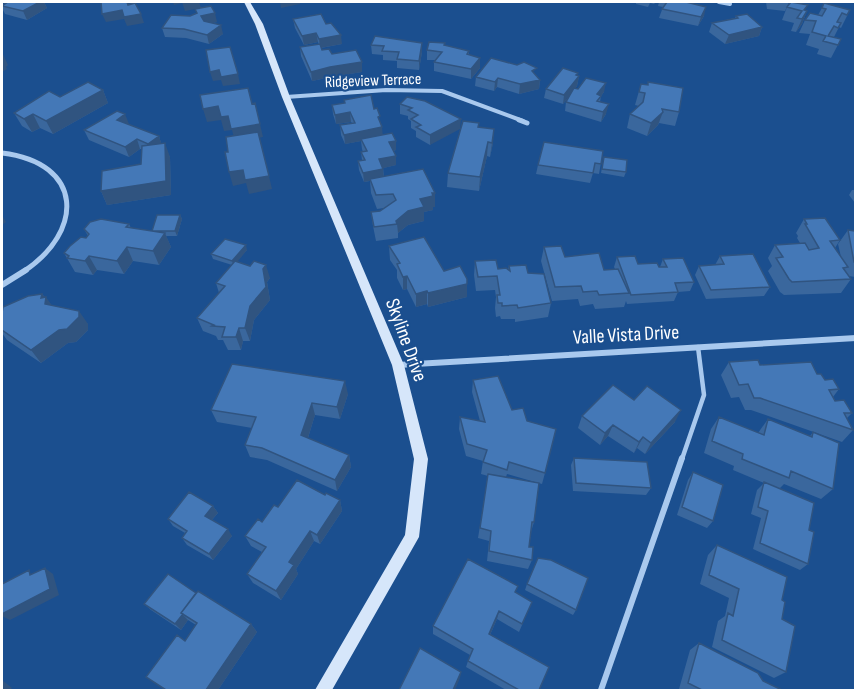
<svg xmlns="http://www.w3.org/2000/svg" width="857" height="692" font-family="'Sofia Sans Condensed',sans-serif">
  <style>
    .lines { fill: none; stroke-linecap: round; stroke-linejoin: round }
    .lane-far1 { stroke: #a9c9ee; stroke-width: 4.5 }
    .lane { stroke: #a9c9ee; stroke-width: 6 }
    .street-far2 { stroke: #a9c9ee; stroke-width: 4 }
    .street-far1 { stroke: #a9c9ee; stroke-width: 5 }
    .street { stroke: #a9c9ee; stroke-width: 6 }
    .secondary { fill: #d6e6fa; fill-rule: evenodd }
    .wall { fill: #3a679d }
    .shaded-wall { fill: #305480 }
    .building { fill: #4478b7; stroke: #305480; stroke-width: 1.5 }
    .labels { text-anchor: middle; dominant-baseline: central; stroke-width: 4.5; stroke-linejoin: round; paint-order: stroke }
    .far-street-label { font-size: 16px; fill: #fff; stroke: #1b4f8f }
    .street-label { font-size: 20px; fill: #fff; stroke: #1b4f8f }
  </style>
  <rect width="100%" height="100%" fill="#1b4f8f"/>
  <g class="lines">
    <path class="lane-far1" d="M682,459L704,395L698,347"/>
    <path class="lane" d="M601,690L682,458"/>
    <path class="street-far2" d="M719,2L730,4
      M286,97L386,90L442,91L523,121"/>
    <path class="street-far1" d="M519,120L527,123
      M2,153C84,163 85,231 23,272"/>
    <path class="street" d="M2,285L26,270
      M398,365L856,338"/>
    <path class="secondary" d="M244,2H250L263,24L290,97L404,365L428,459L419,537L332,690H315L405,535L414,459L392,365L282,97L255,24Z"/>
  </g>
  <path class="wall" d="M8,2H44L47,8L27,20L5,14L2,8V5Z
    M632,2H656L654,4L650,3L648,7L636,4V2Z
    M659,2H686L704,16L698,26L659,18L663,7L658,6Z
    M766,2H789L785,11L767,9Z
    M787,7L807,11L802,24L796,32L791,31L794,23L782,20Z
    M822,8L850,10L841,28L839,27L834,37L841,39L831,58L817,54L819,49L806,45L810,34L799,33L805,20L818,15Z
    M195,9L217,22L212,23L223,34L209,44L186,38L165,37L162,28L197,13Z
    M736,16L762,27L759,36L725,44L709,32L712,23L735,18Z
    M293,19L326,24L342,44L321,48L322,50L332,54L362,72L331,77L312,81L301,56L300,47L319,45L318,42L304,45L295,28Z
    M375,36L422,52L419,70L397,68V61L383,60V55L372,54L371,45Z
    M445,43V46L469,51V55L480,58V68L471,79L434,71V62L436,60H427V50Z
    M517,65L536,75L540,80L539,89L519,94L497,87L494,91L475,86L476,77Z
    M578,76H579L577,86L575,88L604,92L601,96L600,102L606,114L601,122L565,111L566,102L571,94L563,104L544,98L546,89Z
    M641,84L679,112L675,126L659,123L658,125L647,136L627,128L630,114L639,106L635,105Z
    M103,90L108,103L53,134L40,128L32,132L22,126L14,113L60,97Z
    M344,100L374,109L381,125L382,135L396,150L393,151L396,156V165L383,168L384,177L435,193V207H433V210L424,212V221L408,225L398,233V238L376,241L373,226L371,212L380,211L384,208L377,209L371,193L370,181L364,182L359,170L358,161L362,160L361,152H363L362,149L361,141L345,144L341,135L340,125L352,123L351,122L336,124L333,114L332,105L345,103Z
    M400,104L461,119L430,145L416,137V131L411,128V121L408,119V116L400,114Z
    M128,124L159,136L161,143L170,157L171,195L107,205L101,191L141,164L142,149H140L129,157L89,140L84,130L129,124Z
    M479,127L493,143L490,157L487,156L479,191L447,187L448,173Z
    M603,151L599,174L593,173L590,183L536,174L538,165Z
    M604,157L626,172L624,177L601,173Z
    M852,190H855V203L849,195Z
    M180,215L182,219L177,236H166L171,247L159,265L133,261L124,274L97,270L93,275L75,272L64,253L86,238L88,236L84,229L129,224L131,228L152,231Z
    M804,219L840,240L835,248L841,257L838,244L848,230L855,231V277L849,276L851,279L841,293L784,295L780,292L768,271L772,266L768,258L775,245L800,243L797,238L798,236L796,233Z
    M389,246L444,271L467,297L428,307L427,304L416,307L407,289L403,290L397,278V270L390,260Z
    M544,247L565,257L604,270L615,269L614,267L617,257L638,264L659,267H660L663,259L694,282L690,291L678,292L674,301L627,304L626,301L624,307L595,309L593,304L580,306L578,299L552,301L541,261Z
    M247,250L237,261L270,278L267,282L270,300L254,320L250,341H243L241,350H228L223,340H218L216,336L203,331L197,318L219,293L216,283L232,265L213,259L211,254Z
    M720,256L770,287L764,296L706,299L695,275L699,266L715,265Z
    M475,261L498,269L508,270L509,266L528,273L551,303L548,317L515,322V319H501L500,316L496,317L495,308L496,297L495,290L476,291L474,275Z
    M42,294L52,306L88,324V330L76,342L68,343L41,363L7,340L2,333V313Z
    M729,362L760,365L817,374L839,389L833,397L835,401L852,413L847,418L853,430L842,442L751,410H745L739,397L731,398L721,375Z
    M473,380L512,410L545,473L542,484L507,474L506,477L534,522L531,532L529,547L532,560L528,569L487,561L489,541L478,538L488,476L481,474L483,461L466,456L459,429L460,417L480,421L472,392Z
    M348,394L340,419L315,415L308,438L349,455L351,467L337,491L267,460L250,457L245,445L252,428L217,422L211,410Z
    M634,400L675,422L645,454L637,448L634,453L608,436L600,445L578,428L582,416Z
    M719,417L758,433L768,419L810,436L813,432L833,489L821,499L784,484L779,489L809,530L808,564L800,570L753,549L761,518L751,514L757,490L764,483L733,470L734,466L704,453L711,429Z
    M574,458L651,488L646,495L573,491L571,465Z
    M693,472L713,521L707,528L677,515L688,480Z
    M325,495L340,500L342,511L320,544L314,541L296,569L298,574L281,600L253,583L247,574L262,552L251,546L245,536L278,507Z
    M213,506L218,513L212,520L232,536L213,560L187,545L182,538L185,533L173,526L168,519Z
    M717,545L782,600V619L786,672L774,678L712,647L718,621L725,616L729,598L700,584L708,555Z
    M527,584L576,610L573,615L525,590Z
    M196,593L251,624L257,632L218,690H166L185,641L196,625L188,620L181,630L151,610L144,604Z
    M516,593L532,602L519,632L497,619L490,635L539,690H506L466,667L470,655L433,634V626Z
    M699,643L763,681L782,690H682L679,689L690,650Z"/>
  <path class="shaded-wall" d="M40,2H44L47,8L27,20L23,11Z
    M173,2H181L182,3L174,5Z
    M182,2H199L201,8L185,11Z
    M280,2H300V4L281,8Z
    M706,7L704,16L698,26L701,17Z
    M122,10L141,14L144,23L127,26L124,19L106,22L102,14Z
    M807,11L802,24L796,32L802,19Z
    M215,13L217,22L204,25L201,16Z
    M221,25L223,34L209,44L207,35Z
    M762,27L759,36L725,44L729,35Z
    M316,33L318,42L304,45L302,36Z
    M341,35L342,44L320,48L319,39Z
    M422,43V52L419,70V61Z
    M2,52L8,65L6,67L7,69L2,72Z
    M480,58V68L471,79V69Z
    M362,62V72L331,77L312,81L311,72L330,67Z
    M219,70L238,74L240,84L223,86L221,80L213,81L210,72Z
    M578,73L577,78L579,76L577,86L563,104L564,95Z
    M498,78L497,87L494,91L495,82Z
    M540,80L539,89L519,94L520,84Z
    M606,83L604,92L595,104L597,94Z
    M103,90L108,103L53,134L46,121Z
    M609,104L606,114L601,122L603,112Z
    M218,106L228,116L260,124L263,137L235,142L232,130L224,131L221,120L207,122L203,109Z
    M350,112L351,122L336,124L335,115Z
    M663,112L658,125L647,136L651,123Z
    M33,114L40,128L32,132L24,119Z
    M125,114L129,124L121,129L117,120Z
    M461,119L460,129L430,145V135Z
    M382,127L383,137L345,144L344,135Z
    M494,129L493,143L490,157Z
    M159,136L162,146L152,153L148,144Z
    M137,139L140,149L129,157L125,147Z
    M396,141V150L389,152V142Z
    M488,142L487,156L479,191L480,177Z
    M165,143L170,157L171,195L107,205L101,191L166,181Z
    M396,156V165L380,169L379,159Z
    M383,169L384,178L364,182L363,173Z
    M243,170L269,176L272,189L249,194L246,183L233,186L229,172Z
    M432,193H435V207H433V210L424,212V221L408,225L398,233L397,224L396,221L420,199Z
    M2,215L6,222L2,225Z
    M180,215L182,219L177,236L175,231Z
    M165,233L171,247L159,265L153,251Z
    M246,245L247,250L234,266L232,261Z
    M127,247L133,261L124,274L117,261Z
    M89,256L97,270L93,275L85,261Z
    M266,265L270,278L267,282L270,300L254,320L250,341L245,328L250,306L263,269Z
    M407,276V289L403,290V277Z
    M467,284V297L428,307V293Z
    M427,291V304L416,307V294Z
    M42,294L46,298V297L55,310L45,304L41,298Z
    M79,311L88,324V330L76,342L68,343L41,363L31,350Z
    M239,328L243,341L241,350L236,337Z
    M345,381L348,394L340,419L337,407Z
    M312,403L315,415L305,447L301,435Z
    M681,410L675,422L645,454L651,443Z
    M613,425L608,436L600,445L605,433Z
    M643,437L637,448L634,453L639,442Z
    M349,455L351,467L337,491L335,480Z
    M340,500L342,511L320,544L317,535Z
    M213,506L218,513L209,523L205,516Z
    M228,529L232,536L213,560L209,554Z
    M310,531L314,541L296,569L298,574L281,600L276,591L289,562Z
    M45,568L53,574L59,595L10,620L2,616V614Z
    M499,611L497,619L487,641L489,634Z
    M182,614L188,620L181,630L175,624Z
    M251,624L257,632L218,690H206Z
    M461,672L460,678L455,690H453Z
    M2,680L12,688L10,690H2Z"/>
  <path class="building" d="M8,2H40L23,11L2,6Z
    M101,2H127L128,5L135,3L141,14L124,17L122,10L102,14Z
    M667,2H686L706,7L701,17L662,9Z
    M791,2L808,5L804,10L807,11L802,19L797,18L802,11L787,7Z
    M824,3L850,10L847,15L842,13L837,22L841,23L838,28L834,26L828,36L841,39L838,45L823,41L826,36L812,32L816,21L805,20L810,13L822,16L826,9L822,8Z
    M211,6L215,13L201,16L204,21L221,25L207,35L184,29L162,28L171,15L190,16L197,13L195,9Z
    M321,14L326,24L331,23L341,35L319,39L316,33L302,36L293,19Z
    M747,14L762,27L729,35L712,23L738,18L736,16Z
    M375,36L422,43L419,61L397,59L399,52L382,51L384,46L371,45Z
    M429,42L445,43L444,45L469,51L467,54L480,58L471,69L434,62L442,52L427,50Z
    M320,44L322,50L329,49L332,54L356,50L362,62L330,67L311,72L300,47Z
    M230,47L238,74L221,77L219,70L210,72L206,50Z
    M491,58L517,65L524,62L537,68L532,71L540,80L520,84L498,78L495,82L476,77Z
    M563,68L578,73L576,75L579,76L564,95L546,89Z
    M586,78L606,83L597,94L601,96L597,101L609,104L603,112L566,102L574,88L578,89Z
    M88,82L103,90L46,121L33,114L24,119L14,113L49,91L60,97Z
    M648,82L683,88L679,112L662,109L663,112L651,123L630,114L643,102L645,93L639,92L641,84L648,85Z
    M248,88L252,104L255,103L260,124L231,129L228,116L221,117L218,106L203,109L200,95Z
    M371,95L374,109L377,108L380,116L378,117L382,127L344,135L340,125L355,123L350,112L335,115L332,105L345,103L344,100Z
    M407,97L425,101L461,119L430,135L416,127L421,125L411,119L418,115L408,110L412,108L400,104Z
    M117,111L125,114L117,120L159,136L148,144L137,139L125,147L84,130Z
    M463,121L479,123L478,127L494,129L492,143L488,142L480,177L448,173Z
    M258,132L269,176L245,180L243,170L229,172L225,152H228L226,137Z
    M392,133L396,141L389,142L396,156L379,159L383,169L363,173L358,161L365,160L361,152L367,151L361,139Z
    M544,142L603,151L601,164L595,163L593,173L538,165Z
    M165,143L166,181L101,191L102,171L141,164L142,146Z
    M604,157L627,160L626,172L602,169Z
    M423,169L435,193H432L433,196L420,199L424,207L408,211L396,221L397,224L374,227L371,212L380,211L396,200L393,194L376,195L370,179Z
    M157,215H180L175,231H152Z
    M825,218L840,240L830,241L848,267L843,268L851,279L792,282L789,279L776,258L783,257L775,245L805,243L809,250L819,248L805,224H807L804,219Z
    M101,219L129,224L126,227L165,233L153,251L127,247L117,261L89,256L85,261L67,258L69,256L64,253L70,246L81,237L86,238L89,234L84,229L90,222Z
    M848,230L855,231V262H854Z
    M424,237L444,271L460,266L467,279V284L428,293L427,291L416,294L407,276L403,277L397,264L400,263L389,246Z
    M225,239L246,245L232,261L211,254Z
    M561,246L565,257L599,253L604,270L618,269L629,293L599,295L597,291L583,292L581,286L555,287L544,247Z
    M753,254L770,287L711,290L699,266L724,264L720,256Z
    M635,256L638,264L657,263L659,267H667L663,259L683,258L694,282L675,283L678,292L631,295L617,257Z
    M496,260L498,269L506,268L510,271L509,266L526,265L528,273L544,274L551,303L518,308L517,305L502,306V303H498L497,295H500L497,276L478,277L475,261Z
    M235,261L250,266L254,261L266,265L263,269L266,287L250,306L245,328H239L236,337H222L225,327L212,326L214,325L197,318L225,286L216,283Z
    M42,294L41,298L46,297L45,304L79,311V317L67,329L59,330L31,350L2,330V313L3,307L28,296Z
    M758,360L760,365L811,362L817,374H821L825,380L833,379L839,389L829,390L835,401L844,400L852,413H844L853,430L760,398H754L748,384L739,385L729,362Z
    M232,364L345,381L337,407L312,403L301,435L349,455L335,480L262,448L245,445L256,417L211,410Z
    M498,376L512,410L523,408L527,421L556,429L545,473L509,462L507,470L483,462L487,450L467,444L460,417L485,422L473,380Z
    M613,385L634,400L647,386L681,410L651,443L643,437L639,442L613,425L605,433L582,416Z
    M719,417L764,435L768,419L812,437L813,432L839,443L833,489L791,471L789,478L742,459L743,454L712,441Z
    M574,458L647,462L651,488L576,483Z
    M693,472L723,485L713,521L682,507Z
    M488,474L539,483L534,522H532L529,547H533L532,560L489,551L491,531L480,528Z
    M297,480L325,495L326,493L340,500L317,535L310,531L289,562L294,565L276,591L247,574L266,547L245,536L258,519L262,522L274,505L278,507Z
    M764,482L814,503L809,530L814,532L808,564L760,543L768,511L758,507Z
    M189,492L213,506L205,516L228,529L209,554L182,538L187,531L168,519Z
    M717,545L787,577L782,600L785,602L782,619L795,626L786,672L722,640L728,613L733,616L739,589L709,575Z
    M538,558L551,560L588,578L576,610L527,584Z
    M468,559L518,586L515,592L532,602L522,624L499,611L489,634L549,667L539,690H519L468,661L473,649L433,626Z
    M45,568L50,589L2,614V584L29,570L30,575Z
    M168,574L196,593L181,613L183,614L175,624L144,604Z
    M198,591L251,624L206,690H166L146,677L177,635L185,641L197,623L181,613Z
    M699,643L758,673L763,681L782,690H702L688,683Z
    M420,648L461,672L453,690H399Z"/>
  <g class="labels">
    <g class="far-street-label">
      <text transform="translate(373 81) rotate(-2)">Ridgeview Terrace</text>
    </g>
    <g class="street-label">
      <text transform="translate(626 335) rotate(-3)">Valle Vista Drive</text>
      <text transform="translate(406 340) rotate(70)">Skyline Drive</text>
    </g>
  </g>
  <rect width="857" height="692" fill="none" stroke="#ffffff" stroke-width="6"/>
</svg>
